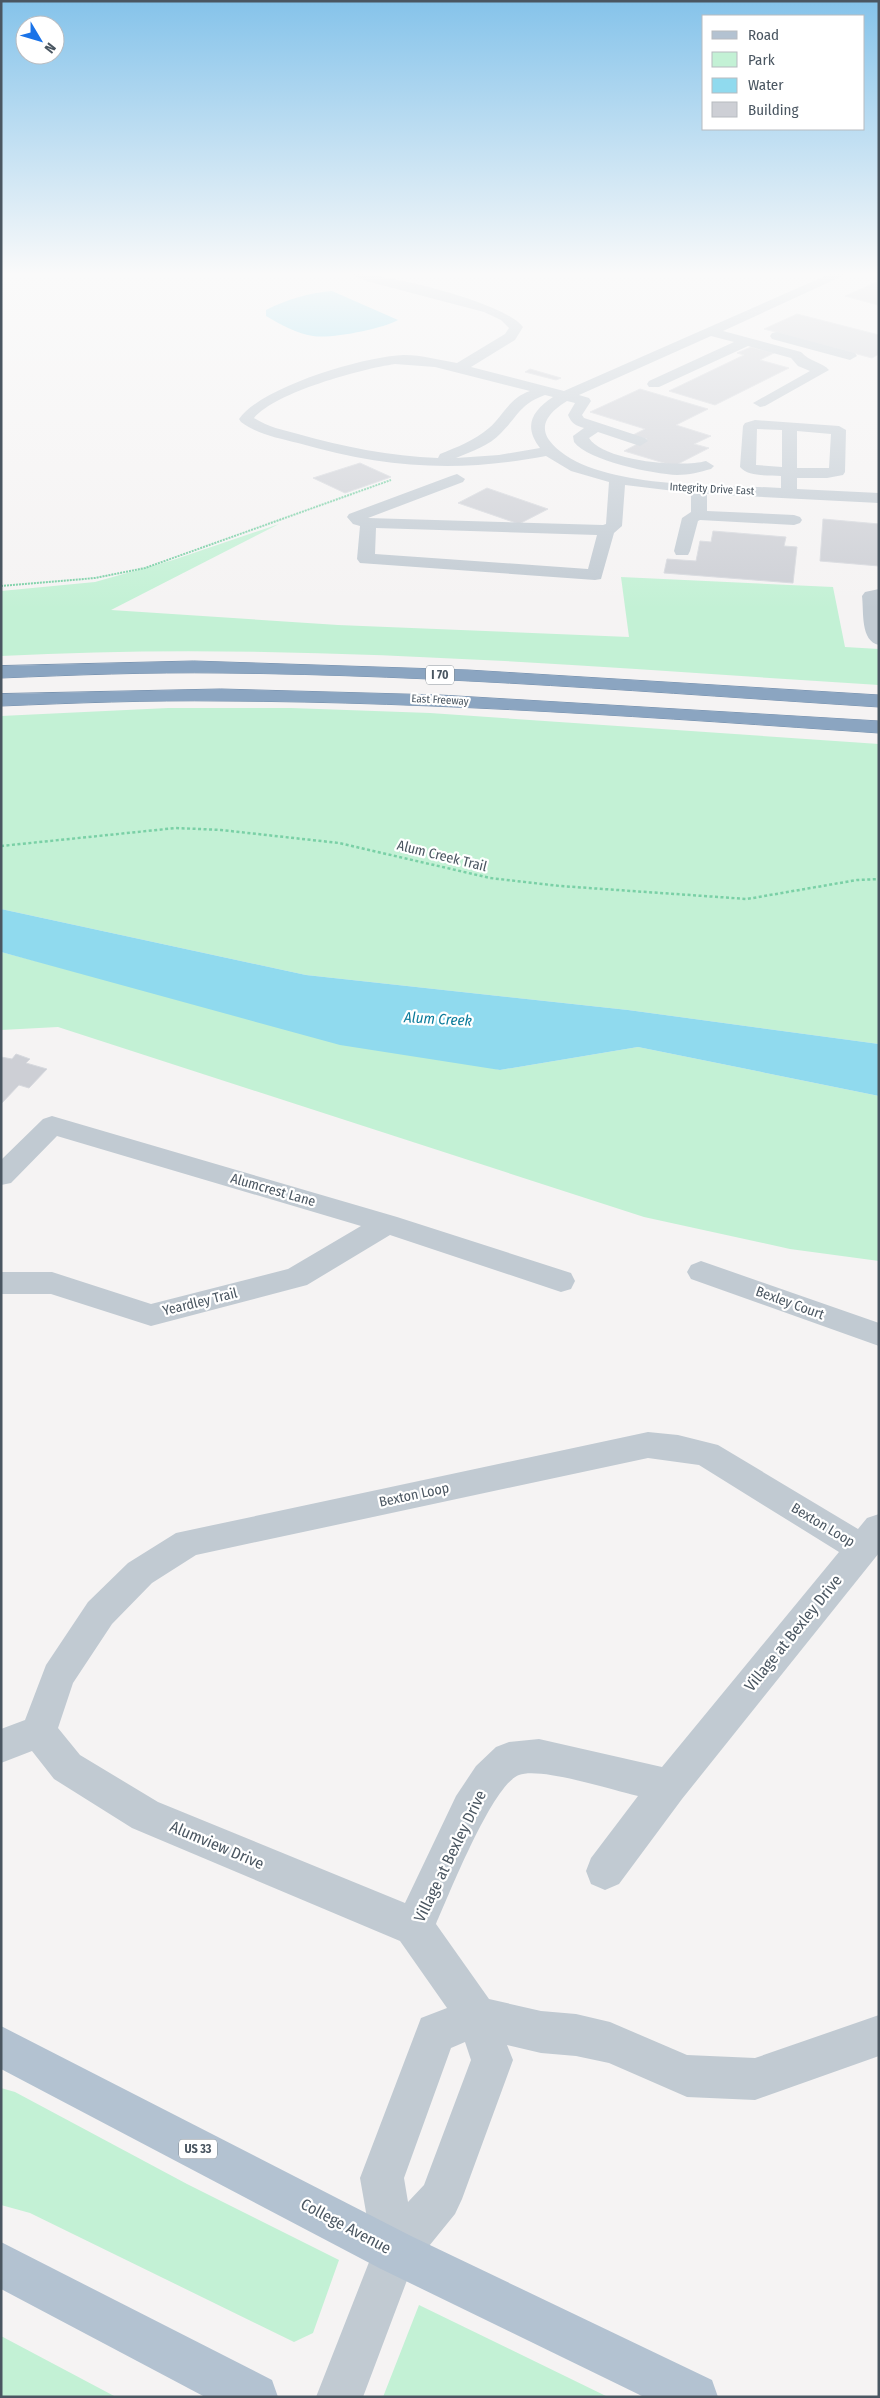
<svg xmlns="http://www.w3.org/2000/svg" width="880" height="2398" font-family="'Fira Sans Condensed',sans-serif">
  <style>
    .green { fill: #c3f1d5 }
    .water { fill: #90daee }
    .building { fill: #cdcfd5; stroke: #d7d9de }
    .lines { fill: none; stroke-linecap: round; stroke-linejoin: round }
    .highway-casing { stroke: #7690ad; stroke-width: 1 }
    .path-far1 { stroke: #7ad0a6; stroke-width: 2; stroke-dasharray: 2 1; stroke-linecap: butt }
    .path { stroke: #7ad0a6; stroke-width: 2.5; stroke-dasharray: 3 2.5; stroke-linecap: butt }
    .minor { fill: #c1cad2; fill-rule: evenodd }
    .major { fill: #b3c2d1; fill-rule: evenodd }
    .highway { fill: #8ba5c1; fill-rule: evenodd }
    .labels { text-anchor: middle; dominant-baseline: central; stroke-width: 4.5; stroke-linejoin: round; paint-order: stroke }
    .far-street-label { font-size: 11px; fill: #4a5661; stroke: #fff }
    .shield { fill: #fff; stroke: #808990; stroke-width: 1 }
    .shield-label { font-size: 12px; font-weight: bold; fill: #4a5661 }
    .street-label { font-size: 14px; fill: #4a5661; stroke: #fff }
    .water-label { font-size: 15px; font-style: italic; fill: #0c7c9b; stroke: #fff }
    .near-street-label { font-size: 16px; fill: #4a5661; stroke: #fff }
  </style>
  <rect width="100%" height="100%" fill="#f5f3f3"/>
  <path class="green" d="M279,524L111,610L338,625L629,637L621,577L833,587L845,647L879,649V685C587,667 294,640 1,656V591L95,582L173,560Z
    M168,708H291L430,713L879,744V1044L628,1010L306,975L1,909V716Z
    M1,952L101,978L500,1070L638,1047L879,1096V1261L790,1249L644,1217L58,1027L1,1030Z
    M1,2088L15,2092L187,2184L339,2260L313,2333L294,2342L30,2213L1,2205Z
    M419,2305L608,2397H383Z
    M1,2336L116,2397H1Z"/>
  <path class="water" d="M332,291L398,320C382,329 331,339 313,336C296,333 281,325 266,316V310C288,299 308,293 332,291Z
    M1,909L306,975L628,1010L879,1044V1096L638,1047L500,1070L340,1045L1,952Z"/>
  <path class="building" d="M879,281L878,305L845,296Z
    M797,314L879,335V354L872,358L764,329Z
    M751,347L774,353L760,360L789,368L715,405L669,391L744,355L737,353Z
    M530,369L561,378L556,380L525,372Z
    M640,389L708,409L676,425L711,436L694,444L709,448L674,466L624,451L647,439L633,435L645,429L590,412Z
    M360,463L391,477L345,493L313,478Z
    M487,488L548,509L519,524L458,503Z
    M823,519L879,524V566L820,561Z
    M713,531L786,537L784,546L797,547L793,583L664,573L667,559L696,561L700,541L711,542Z
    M16,1054L30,1059L26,1063L47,1069L29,1088L19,1085L1,1104V1057L12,1059Z"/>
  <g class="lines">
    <defs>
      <path id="highway" d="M194,661L468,670L879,695V707C660,693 441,675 222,673C148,672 75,675 1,678V666Z
        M221,689L440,695L879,721V733C660,718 441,702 222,701C148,700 75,703 1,706V694Z"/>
    </defs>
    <use href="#highway" class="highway-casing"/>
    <path class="path-far1" d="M1,586L95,578L145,568L391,480"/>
    <path class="path" d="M1,846L176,828L221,830L339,843L490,878L560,886L747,899L857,880L879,879"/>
    <path class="minor" d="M349,273C382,273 503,301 523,327L515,340L471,367L564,391L832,273H849L723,331L801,352C810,362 822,362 829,370L765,406L760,407L753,403L810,371L798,366L791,358L748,346L659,387H649L647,384L649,381L734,342L711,336L579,395L589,398L591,401L582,415L584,418L645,438L648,441L640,446L598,432L589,438C603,461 681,468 706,461L714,466L711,469C700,472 689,475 677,475C654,474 588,461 574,442L573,436L584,428C575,425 572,424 568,415L575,403L567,401C554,409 537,423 549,440C587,491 722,484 781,488V476C769,475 748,477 740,467L743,426L745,423L755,420L839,426L846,430L845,472L843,475L827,478H797V489L879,493V503L707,494V511L794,515L800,517L802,520L800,523L794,525L700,520L698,521L690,551L688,555H676L674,551L682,518L691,512V493L625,485L622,526L614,533L601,579L595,580L360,563L357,559L360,526L353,524L347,517L349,514L451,476L457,474L465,479L463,482L368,518L603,525L606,524L609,482L571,471L546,456C457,473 385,468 298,443C278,438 257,434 241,422L239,419C261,387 365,356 404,355C422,355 439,360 457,363L505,334L509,328L501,320L484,312L366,281ZM395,364L435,367L530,391C509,398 503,416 489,428C474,441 457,447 440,454L438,458C390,456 344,447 298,434C283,430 268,427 254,418C276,392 361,369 395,364ZM545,395L553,397C532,411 523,426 540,448L499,455L456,458C472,451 489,446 501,433C518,416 520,404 545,395ZM757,429L782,430V467L756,465ZM797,431L831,434L829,468H797ZM376,528L597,535L588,569L375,554Z
      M777,332L855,353L857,356L850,360L772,339L770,336L772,333Z
      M879,589V645C860,641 864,612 862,596L865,592Z
      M52,1116L397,1217L571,1273L575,1281L571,1289L561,1292L390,1235L307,1285L151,1326L51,1294H1V1272H52L151,1304L288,1269L361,1226L57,1136L11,1183L1,1185V1160L43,1119Z
      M701,1261L879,1323V1346L691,1279L687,1272L691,1265Z
      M648,1432L678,1435L718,1445L858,1529L867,1518L879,1514V1553L682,1799L619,1884L605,1890L591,1884L586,1871L591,1858L638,1796C612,1790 541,1767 519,1775C492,1785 449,1895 436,1924L489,1999L541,2011L576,2014L610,2022L687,2055L755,2058L879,2015V2056L755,2100L687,2097L609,2063L576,2056L541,2053L507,2045L513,2060L462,2199L455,2214L412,2267L363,2397H316L373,2252L360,2178L421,2018L447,2008L400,1941L132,1828L54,1779L32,1751L1,1763V1729L25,1720L46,1665L88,1602L128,1563L176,1533ZM648,1458L699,1465L839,1552L662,1767L539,1739L509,1742L496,1747L476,1766L456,1796L405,1903L158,1802L80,1755L58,1728L73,1683L112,1624L152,1583L196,1555ZM465,2042L471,2060L424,2185L408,2202L404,2178L451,2048Z"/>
    <path class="major" d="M1,2026L411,2236L712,2380L718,2397H644L379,2268L1,2069Z
      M1,2242L272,2380L278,2397H205L1,2289Z"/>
    <use href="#highway" class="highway"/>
  </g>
  <linearGradient id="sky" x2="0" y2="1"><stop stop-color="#85c3ea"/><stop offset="0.45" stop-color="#fafafa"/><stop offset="1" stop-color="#fafafa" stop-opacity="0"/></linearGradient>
  <rect width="880" height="609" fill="url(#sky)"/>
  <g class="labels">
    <g class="far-street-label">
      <text transform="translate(712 489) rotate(3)">Integrity Drive East</text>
      <text transform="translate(440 700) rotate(3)">East Freeway</text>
    </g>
    <g class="shield">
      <rect x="426" y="665.5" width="28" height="19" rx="4"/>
      <rect x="179" y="2139.5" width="38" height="19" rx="4"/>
    </g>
    <g class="shield-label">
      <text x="440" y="675">I 70</text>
      <text x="198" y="2149">US 33</text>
    </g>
    <g class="street-label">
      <text transform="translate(442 856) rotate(14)">Alum Creek Trail</text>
      <text transform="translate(273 1190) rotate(16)">Alumcrest Lane</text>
      <text transform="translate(200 1302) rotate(-14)">Yeardley Trail</text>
      <text transform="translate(790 1303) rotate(20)">Bexley Court</text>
      <text transform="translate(414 1495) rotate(-12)">Bexton Loop</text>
      <text transform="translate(823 1525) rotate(31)">Bexton Loop</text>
    </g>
    <g class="water-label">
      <text transform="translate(438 1019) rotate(3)">Alum Creek</text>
    </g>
    <g class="near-street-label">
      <text transform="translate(793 1633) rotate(-51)">Village at Bexley Drive</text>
      <text transform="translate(217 1845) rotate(23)">Alumview Drive</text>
      <text transform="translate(450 1856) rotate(-64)">Village at Bexley Drive</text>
      <text transform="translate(346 2226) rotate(28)">College Avenue</text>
    </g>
  </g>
  <rect width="880" height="2398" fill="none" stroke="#4a5661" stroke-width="5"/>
  <rect x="702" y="15" width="162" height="115" fill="#ffffff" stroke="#b7bbc0"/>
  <rect x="712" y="31" width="25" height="8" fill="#b3c2d1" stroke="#b7bbc0"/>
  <text x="748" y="40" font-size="15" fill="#4a5661">Road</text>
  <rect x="712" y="52" width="25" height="15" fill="#c3f1d5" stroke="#b7bbc0"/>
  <text x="748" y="65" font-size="15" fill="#4a5661">Park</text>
  <rect x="712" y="78" width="25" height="15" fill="#90daee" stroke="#b7bbc0"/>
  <text x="748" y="90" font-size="15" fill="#4a5661">Water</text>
  <rect x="712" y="102" width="25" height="15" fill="#cdcfd5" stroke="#b7bbc0"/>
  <text x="748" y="115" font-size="15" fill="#4a5661">Building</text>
  <g transform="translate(40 40) rotate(128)"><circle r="24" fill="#ffffff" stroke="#b7bbc0"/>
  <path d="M0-4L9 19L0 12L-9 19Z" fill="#1a73e8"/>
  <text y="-8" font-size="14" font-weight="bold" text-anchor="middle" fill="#4a5661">N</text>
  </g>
</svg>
